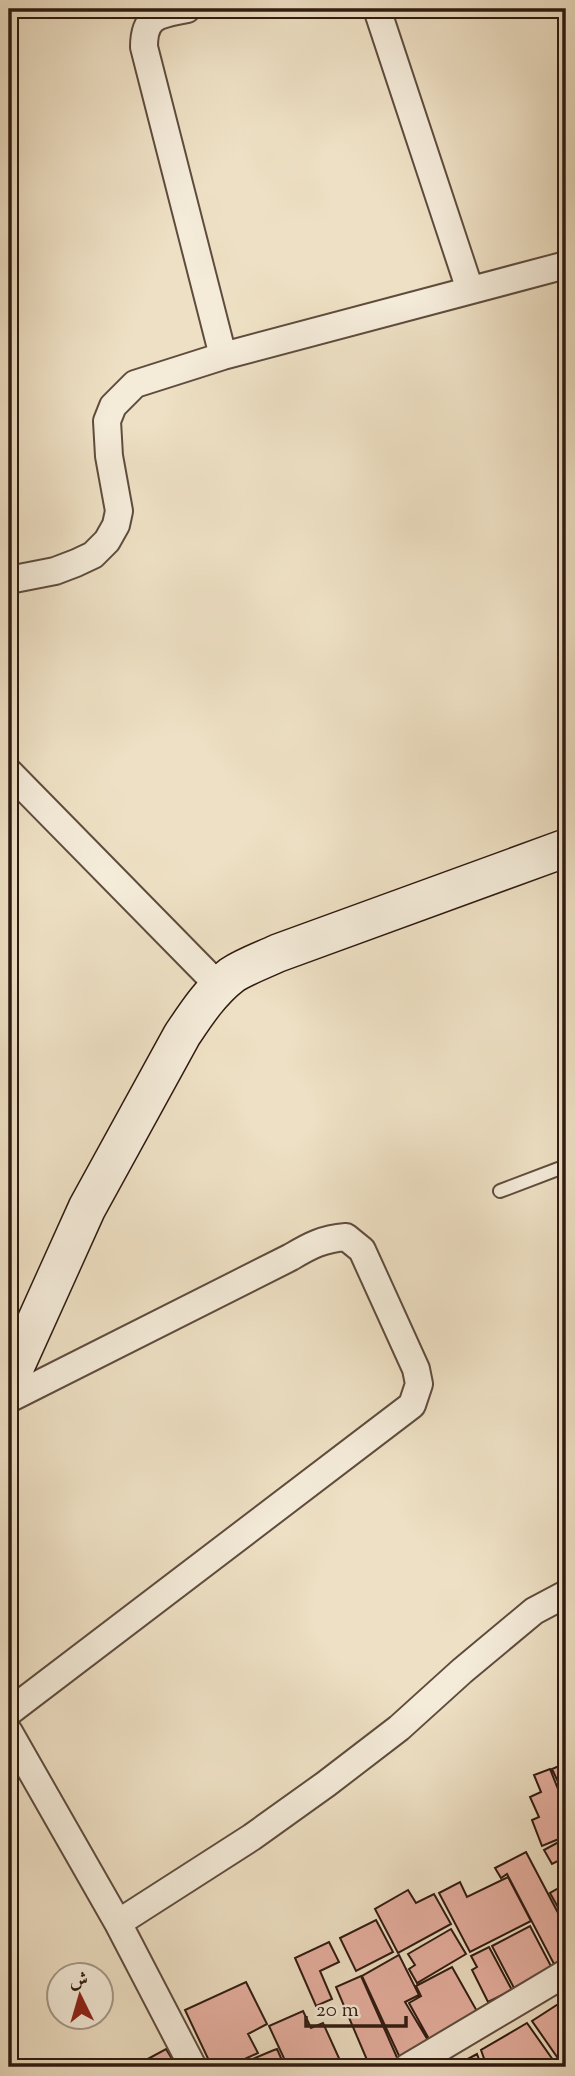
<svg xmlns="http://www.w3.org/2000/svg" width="575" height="2076" font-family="'Sorts Mill Goudy',Amiri,serif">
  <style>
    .building { fill: #e6afa0; stroke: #2f1a11; stroke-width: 2 }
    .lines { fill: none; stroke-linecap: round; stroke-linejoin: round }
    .lane-casing { stroke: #5f4c3e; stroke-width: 16 }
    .street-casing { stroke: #5f4c3e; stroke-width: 30 }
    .secondary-casing { stroke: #2f1a11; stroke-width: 40 }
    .lane { stroke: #f4ebd9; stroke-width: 12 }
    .street { stroke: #f4ebd9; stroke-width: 26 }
    .secondary { stroke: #f4ebd9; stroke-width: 37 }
  </style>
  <rect width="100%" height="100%" fill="#eee0c4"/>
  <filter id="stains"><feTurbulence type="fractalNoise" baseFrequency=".00286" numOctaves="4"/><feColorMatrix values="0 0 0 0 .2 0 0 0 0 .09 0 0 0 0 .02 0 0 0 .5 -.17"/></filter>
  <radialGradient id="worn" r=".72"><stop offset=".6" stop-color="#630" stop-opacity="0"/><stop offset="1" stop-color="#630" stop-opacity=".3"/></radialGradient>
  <path class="building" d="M566,1763V1799L552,1769Z
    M550,1769L566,1809V1836L542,1846L532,1820L539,1817L530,1797L541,1792L534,1775Z
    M566,1838V1857L552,1864L544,1850Z
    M526,1852L566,1928V1958L554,1964L507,1874L501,1878L495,1868Z
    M508,1877L531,1921L470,1952L439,1893L460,1882L467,1897Z
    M566,1884V1922L550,1893Z
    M408,1890L416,1903L434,1894L451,1924L398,1953L375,1909Z
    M376,1920L393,1952L356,1971L340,1938Z
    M530,1926L552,1968L514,1988L492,1946Z
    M451,1929L466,1954L417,1983L409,1969L415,1965L408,1954Z
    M329,1942L339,1962L320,1971L332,1999L316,2006L295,1958Z
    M489,1947L512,1990L488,2002L472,1970L477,1967L471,1956Z
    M399,1955L419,1995L405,2002L429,2042L401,2060L362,1976Z
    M452,1967L478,2013L429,2039L409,2003L421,1996L416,1986Z
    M361,1976L399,2062L387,2067H370L336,1987Z
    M246,1982L267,2024L248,2034L258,2053L227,2067H212L185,2010Z
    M566,1999V2067H564L532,2021Z
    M303,2011L311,2028L323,2023L343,2067H288L269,2026Z
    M527,2023L558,2067H487L481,2050Z
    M166,2049L177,2067H133Z
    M277,2049L285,2067H233L274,2050Z
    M477,2054L482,2067H453Z"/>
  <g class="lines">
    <defs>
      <path id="lane" d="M500,1191L566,1166"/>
      <path id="street" d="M187,9C160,15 144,14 144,47L223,356
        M377,9L470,290
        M9,580L55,571L76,563L93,555L107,541L116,525L119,511L109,456L107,421L113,406L135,384L223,356L566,265
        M9,772L220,987
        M9,1399L291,1257C311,1245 323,1239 346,1237L362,1250L416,1369L419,1384L412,1405L9,1712
        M9,1732L118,1923L193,2067
        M118,1923L252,1837L326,1784L399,1728L462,1671L534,1611L566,1594
        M408,2067L566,1973"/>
      <path id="secondary" d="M9,1381L87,1208L182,1035C196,1014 211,991 232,975C246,966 263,960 278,953L566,848"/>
    </defs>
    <use href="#lane" class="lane-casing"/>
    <use href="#street" class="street-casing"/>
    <use href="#secondary" class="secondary-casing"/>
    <use href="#lane" class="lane"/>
    <use href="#street" class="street"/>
    <use href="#secondary" class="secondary"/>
  </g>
  <rect width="575" height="2076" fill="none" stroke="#eee0c4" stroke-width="35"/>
  <rect x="10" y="10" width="554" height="2055" fill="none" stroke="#2f1a11" stroke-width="3.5"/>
  <rect x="18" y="18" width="540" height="2041" fill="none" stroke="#2f1a11" stroke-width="2"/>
  <g transform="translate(80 1996) rotate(355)"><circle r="33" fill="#f4ebd9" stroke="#a59789" stroke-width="2"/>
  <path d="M0-5L12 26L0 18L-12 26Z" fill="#8f2418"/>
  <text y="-10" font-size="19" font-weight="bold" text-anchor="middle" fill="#2f1a11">ش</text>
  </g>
  <path d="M306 2016v10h100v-10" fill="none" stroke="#2f1a11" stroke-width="3.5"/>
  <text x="316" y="2016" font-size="21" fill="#2f1a11" stroke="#f4ebd9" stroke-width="5" paint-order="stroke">20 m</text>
  <rect width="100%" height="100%" filter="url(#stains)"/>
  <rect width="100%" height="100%" fill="url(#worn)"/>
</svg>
